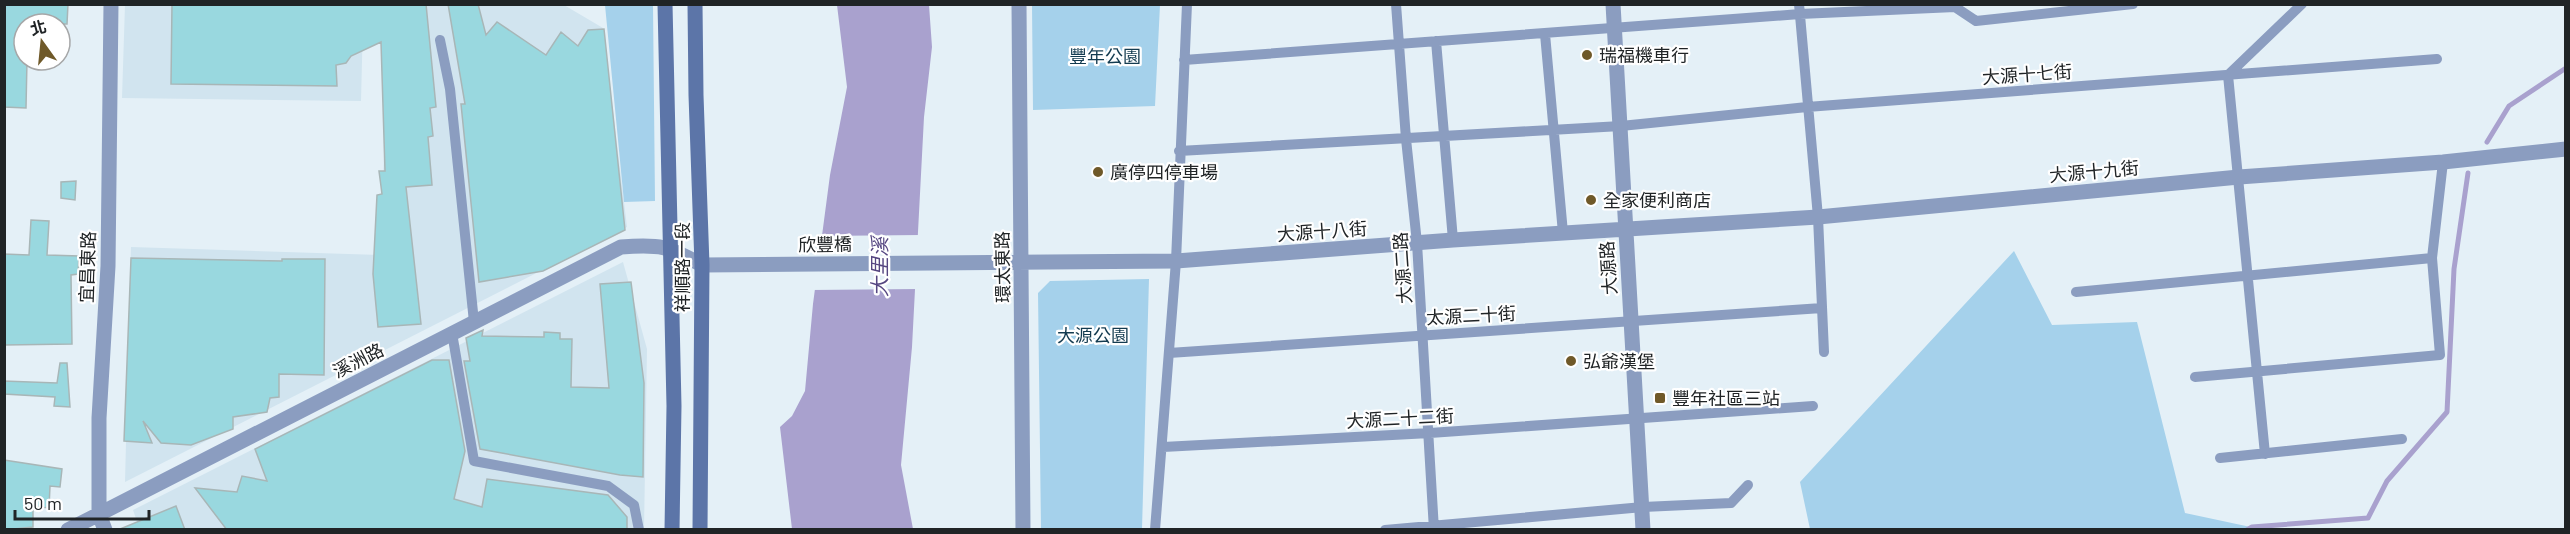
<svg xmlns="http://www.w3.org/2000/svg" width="2570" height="534" font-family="Barlow,'Noto Sans TC',sans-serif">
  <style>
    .built { fill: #d1e4ef }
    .green { fill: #a5d1eb }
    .water { fill: #a9a1ce }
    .pier { fill: #e4f0f7 }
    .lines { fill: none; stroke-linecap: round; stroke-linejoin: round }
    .stream { stroke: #a9a1ce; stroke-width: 5 }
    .building { fill: #99d8df; stroke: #a8b6b7; stroke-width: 1.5 }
    .lane { stroke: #8b9dc0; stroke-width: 10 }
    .street { stroke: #8b9dc0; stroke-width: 15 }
    .secondary { stroke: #5c75a8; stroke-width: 15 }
    .poi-dot { fill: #6f5929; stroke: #fff; stroke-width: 2 }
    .labels { text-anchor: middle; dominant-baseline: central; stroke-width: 4.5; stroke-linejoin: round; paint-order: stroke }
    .poi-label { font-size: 18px; fill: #202426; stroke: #fff; text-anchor: start }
    .park-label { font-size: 18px; fill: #133b50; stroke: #fff }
    .street-label { font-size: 18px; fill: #202426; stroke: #fff }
    .water-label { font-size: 20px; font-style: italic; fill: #554681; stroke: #fff }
  </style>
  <rect width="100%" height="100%" fill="#e4f0f7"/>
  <path class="built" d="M125,5H378L363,21L361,101L122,98Z
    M390,5H564L603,28L627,227L125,482L131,247L380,255Z
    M623,262L647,349L644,529L140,530L133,510Z"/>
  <path class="green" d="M605,5H653L655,201L624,202Z
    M1032,5H1160L1155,106L1033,110Z
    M2014,251L2052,325L2137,322L2185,513L2260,529H1810L1800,482Z
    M1149,279L1142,529H1041L1038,293L1050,281Z"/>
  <path class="water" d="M837,5H929L932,47L924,117L912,347L901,465L913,529H792L780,427L792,416L805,391L813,304L830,175L847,87Z"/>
  <path class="pier" d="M921,235L918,289L811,290L819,236Z"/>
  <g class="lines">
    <path class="stream" d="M2487,142L2509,106L2566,68
      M2247,530L2252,527L2368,518L2387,481L2447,412L2454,269L2468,173"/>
  </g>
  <path class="building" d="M4,4H68L67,24H24V60H27L26,108L4,107Z
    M172,4H426L436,107L430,108L433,136L428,137L432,185L406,187L421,324L378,327L373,274L377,195L382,194L379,171H385L381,42L351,56L346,63L336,65L337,86L171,84Z
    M448,4H478L486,35L497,22L546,55L561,32L578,46L588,30L604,29L625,230L543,271L479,282L461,104H465Z
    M76,181L75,200L61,198V182Z
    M31,220L49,221L47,255L79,256L78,274L71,275L72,344L4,345V254L29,255Z
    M131,258L282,261V259H325L324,375L279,374V397L270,398L267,412L233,417V429L191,445L161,443L143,421L152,443L124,441Z
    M631,282L644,383L643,477L620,475L480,449L464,361H470L466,338L483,330L482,336L544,337V332L560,333V339H572L571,387L609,388L600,284Z
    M432,360H449L465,451L454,499L482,507L487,479L608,495L627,517V530H227L195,488L237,492L242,476L267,481L255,449Z
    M60,363H67L70,407L54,406L55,397L4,394V381L57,383Z
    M4,460L62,469L60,487L50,486L49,508L33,506V527L4,530Z
    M176,506L185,530H120V529Z"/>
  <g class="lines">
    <path class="lane" d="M1396,4L1406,139L1417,243L1434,530
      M1799,4L1818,217L1824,352
      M1545,34L1563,233
      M440,40L450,89L474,322
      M1436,41L1453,240
      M1184,60L1800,14L1955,7L1976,21L2133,4
      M1179,151L1621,126L1807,107L2437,59
      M2076,292L2432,258
      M452,333L474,461L608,486L634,505L639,530
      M1169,353L1822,308
      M2195,377L2440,355L2432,258L2443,162
      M1163,447L1430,433L1813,406
      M2265,454L2228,75L2302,4
      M2220,458L2402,439
      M1155,530L1176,261L1187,4
      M1385,530L1643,507L1731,503L1748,485"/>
    <path class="street" d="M1019,4L1023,530
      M1613,4L1643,530
      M68,530L621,247C661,244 667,246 702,265L1176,261L1453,240L1818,217L2239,177L2443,162L2566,149
      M105,530L99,514V418L108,266L111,4"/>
    <path class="secondary" d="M665,4L674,406L672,530
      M695,4L696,95L702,265L700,530"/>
  </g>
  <g class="poi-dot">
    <circle cx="1587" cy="55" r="6"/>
    <circle cx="1098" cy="172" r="6"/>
    <circle cx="1591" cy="200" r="6"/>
    <circle cx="1571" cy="361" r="6"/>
    <rect x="1654" y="392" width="12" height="12" rx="3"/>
  </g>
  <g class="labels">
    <g class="poi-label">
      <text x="1599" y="55">瑞福機車行</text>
      <text x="1110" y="172">廣停四停車場</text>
      <text x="1603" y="200">全家便利商店</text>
      <text x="1583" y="361">弘爺漢堡</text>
      <text x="1672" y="398">豐年社區三站</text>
    </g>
    <g class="park-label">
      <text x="1105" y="56">豐年公園</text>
      <text x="1093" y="335">大源公園</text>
    </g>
    <g class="street-label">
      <text transform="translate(2027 74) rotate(-4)">大源十七街</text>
      <text transform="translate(2094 171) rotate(-5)">大源十九街</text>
      <text transform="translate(1322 231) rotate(-4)">大源十八街</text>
      <text transform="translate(825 244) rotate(-1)">欣豐橋</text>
      <text transform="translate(87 267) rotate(-88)">宜昌東路</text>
      <text transform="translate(682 267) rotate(-90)">祥順路一段</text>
      <text transform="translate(1002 267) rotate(-91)">環太東路</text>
      <text transform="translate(1402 268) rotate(-94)">大源二路</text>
      <text transform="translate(1608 268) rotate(-94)">大源路</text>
      <text transform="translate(1471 315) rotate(-3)">太源二十街</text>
      <text transform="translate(358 360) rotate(-27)">溪洲路</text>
      <text transform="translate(1400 418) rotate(-3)">大源二十二街</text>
    </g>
    <g class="water-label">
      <text transform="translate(879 267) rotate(-90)">大里溪</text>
    </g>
  </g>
  <rect width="2570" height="534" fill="none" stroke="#202426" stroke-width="12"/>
  <g transform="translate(42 42) rotate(345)"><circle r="28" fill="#ffffff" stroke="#a6a7a8" stroke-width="1.5"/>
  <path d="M0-4.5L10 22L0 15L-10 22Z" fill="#6f5929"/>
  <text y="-9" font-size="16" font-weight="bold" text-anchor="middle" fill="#202426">北</text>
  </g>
  <path d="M15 510v9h134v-9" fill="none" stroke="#202426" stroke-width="3"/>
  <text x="24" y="510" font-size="18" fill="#202426" stroke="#ffffff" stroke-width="4.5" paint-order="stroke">50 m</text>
</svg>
